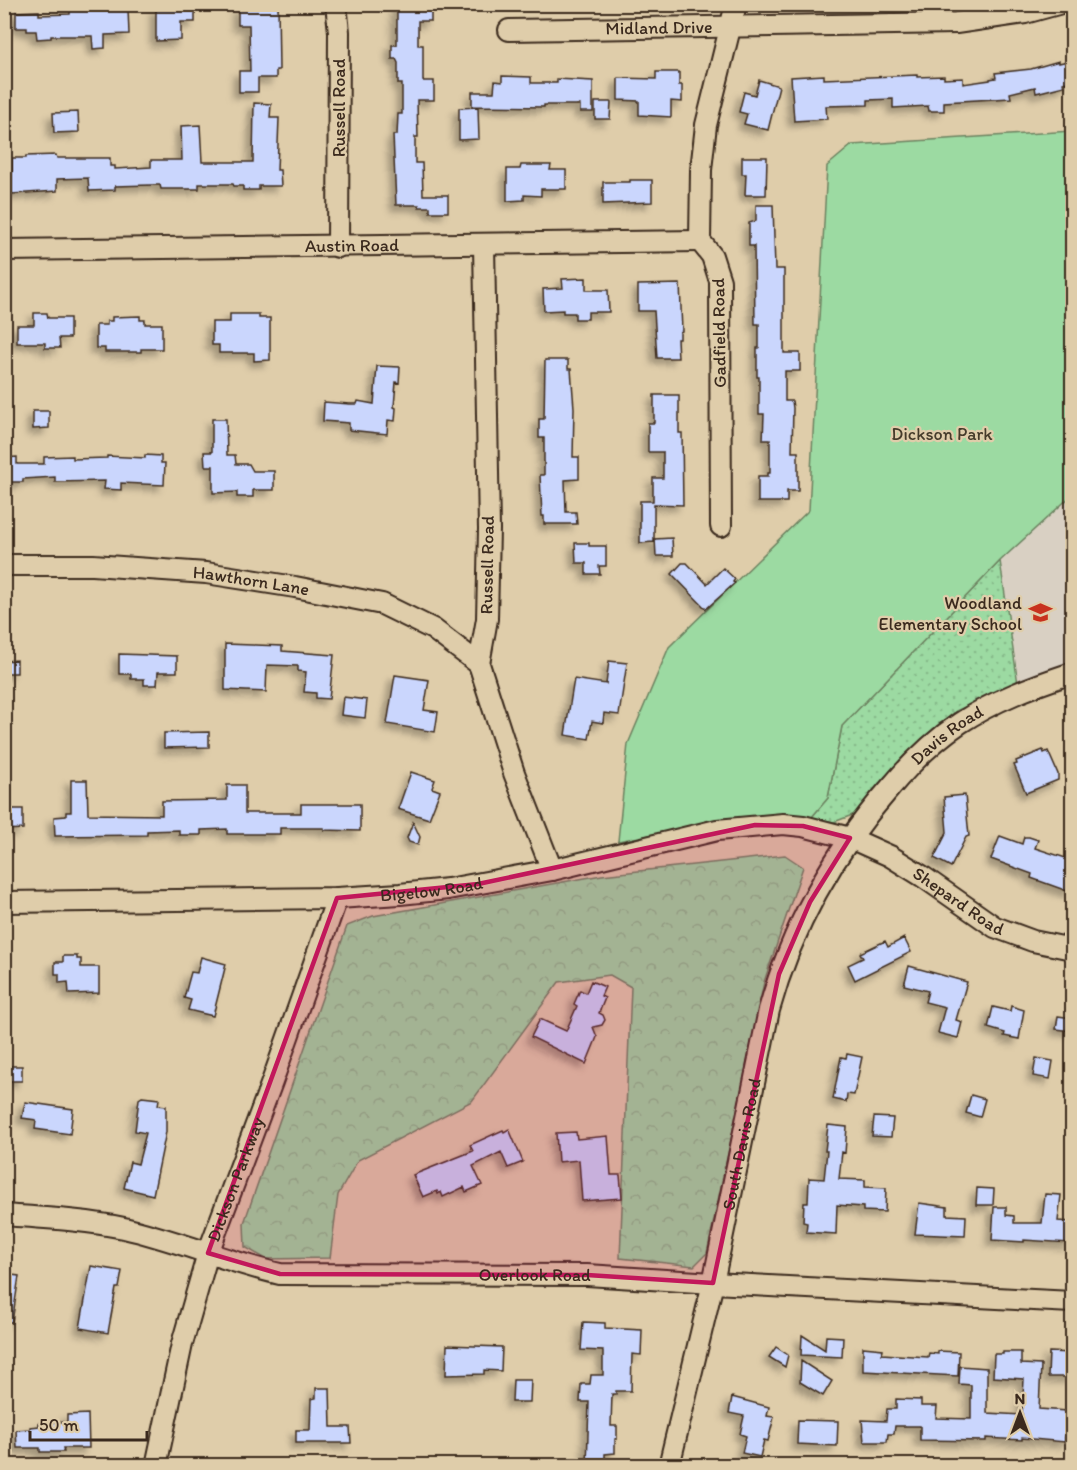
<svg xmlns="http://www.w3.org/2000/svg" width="1077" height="1470" font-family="Itim,sans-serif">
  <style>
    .built { fill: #d9d0c3 }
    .grass { fill: url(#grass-dots); stroke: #6c8260; stroke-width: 1.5 }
    .forest { fill: url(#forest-crowns); stroke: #6c8260; stroke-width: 1.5 }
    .park { fill: #9cdaa2; stroke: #6c8260; stroke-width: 1.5 }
    .building { fill: #cad6fd; stroke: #3b2a1e; stroke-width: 1.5; filter: url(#shadow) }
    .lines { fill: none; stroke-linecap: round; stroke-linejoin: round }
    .street-casing { stroke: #3b2a1e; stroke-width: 24 }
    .street { stroke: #dfcdaa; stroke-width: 20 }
    .marked { fill: #c2185b; fill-opacity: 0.2; stroke: #c2185b; stroke-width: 4.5; stroke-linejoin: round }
    .labels { text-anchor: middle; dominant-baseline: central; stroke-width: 4.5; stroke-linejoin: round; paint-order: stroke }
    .street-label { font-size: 18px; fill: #3b2a1e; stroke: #dfcdaa }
    .park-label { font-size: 18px; fill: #453c2b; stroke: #dfcdaa }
    .poi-label { font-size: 18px; fill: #3b2a1e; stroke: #dfcdaa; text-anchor: end }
  </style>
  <defs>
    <pattern id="grass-dots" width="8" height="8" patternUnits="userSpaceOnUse" patternTransform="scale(1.5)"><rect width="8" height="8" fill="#9cdaa2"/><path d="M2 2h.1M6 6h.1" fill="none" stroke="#87bb8b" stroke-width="1.8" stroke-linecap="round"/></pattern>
    <pattern id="forest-crowns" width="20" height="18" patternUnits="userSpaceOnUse" patternTransform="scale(1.5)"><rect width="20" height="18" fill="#9cdaa2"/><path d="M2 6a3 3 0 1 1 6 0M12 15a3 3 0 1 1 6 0" fill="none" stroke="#87bb8b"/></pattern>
    <filter id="shadow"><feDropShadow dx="-5.5" dy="5.5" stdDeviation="3" flood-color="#0004"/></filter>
  </defs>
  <rect width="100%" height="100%" fill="#dfcdaa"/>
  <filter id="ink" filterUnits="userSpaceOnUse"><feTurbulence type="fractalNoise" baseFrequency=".0167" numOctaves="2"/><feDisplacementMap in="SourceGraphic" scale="12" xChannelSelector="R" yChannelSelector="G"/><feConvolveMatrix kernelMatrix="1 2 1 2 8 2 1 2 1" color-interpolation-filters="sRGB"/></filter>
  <g filter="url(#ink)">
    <path class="built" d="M1072,495V665L1018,684L1000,561Z"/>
    <path class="grass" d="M1000,561L1018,684L956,711L901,759L855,814L834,822L811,818L828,798L842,726Z"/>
    <path class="forest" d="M785,855L803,867L764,982L707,1253L694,1266L620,1258L631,987L610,975L559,982L472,1101L358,1160L338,1195L330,1258L266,1259L245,1247L244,1223L347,926L373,916L602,875Z"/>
    <path class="park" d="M1072,131V495L1000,561L842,726L828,798L811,818L751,816L618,841L628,744L669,647L809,510L827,166L852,145Z"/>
    <path class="building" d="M256,4H278L279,70H276V78H258V92H239V71H250L249,25H238V8H256Z
      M397,4H419V8H431V21H418V45H423V81H434V100H417L418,137H415V163H422L423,195H448V212H430V207H419V205H396L393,135H397L398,114H402V84H398V63L396,59H392V45H397Z
      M181,5H195V22H181V40L156,41V8H181Z
      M88,9H128L129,34L105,35V48L93,49L92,36H51V38L37,39L36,31H27V28H16V12L39,11V15L70,14V10Z
      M1072,60V81L1063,83L1064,86L1036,93L1035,87L1010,93L1011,98L944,102V111H929L928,106L893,108V99L868,100V105L826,106L827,119L794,121L791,77L824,75V79L917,75V77L944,76V79L963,78V84L990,80V79L996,78L995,73L1031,69L1059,61V63Z
      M656,72H679V85H682V102L671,101V117L639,115V101L618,100V78L656,79Z
      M502,76L531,77V83H557V79L593,81V112H580V105H544V107L472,106V92H494L495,81L502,82Z
      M759,80L779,86L768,130L744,124L747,114L739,112L744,92L755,95Z
      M595,102H611L610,119H595Z
      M254,103L271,104L270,118H279L277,170H280L281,186H259V190H243V186H234L233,184H199V189H161L160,185H151L115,186V190L89,191L88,178L57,179V191L12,194V158H26V156L56,155L57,158H110V166H115V169L151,167V160H182L181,126L200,125L202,162H253Z
      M478,107L479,139L459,140V108Z
      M78,112L79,132L54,133L53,113Z
      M742,157H767L766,195H745L746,174H742Z
      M521,165H551L550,170H566V189H541V196L524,195V200L507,201V169H520Z
      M630,180H652V202L603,204V182H630Z
      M756,205H773L775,269H784V353H800V371H785V401H792L793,408L792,452H798V491H787V502H758V476H768V473H770V440H763L764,414H759V377H757V348H759V324H755L754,246H749V223L756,221Z
      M586,278V290H608L609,312H588V319H575V313H563V310L544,311L543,289L563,288L562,279Z
      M680,284L682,331L680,332V339H677L678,358H657L654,311H638V285Z
      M34,313H47L48,318H70V338H59L60,348H45V343H17V325H34Z
      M230,314H259V318H270V360L254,361V353H219V345H212V322H230Z
      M140,316V320H145V324H162V349H141V352H105V348H96V325H107V321H112V317Z
      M545,360H568V369H571L574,408L573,457H579V479L565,480L566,512H576L577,524H544V516H542L540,475H544V438H539V419H544Z
      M377,366L400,367L399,383L396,382L394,407L396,408L395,421L388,420L387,434L349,430V423L323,421L324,402L350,404H357L358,401L374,404Z
      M654,395H679V433H682L683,505L654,504V542L640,543V501H653V478H663V452H648V423H654Z
      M33,411H49V428L33,429Z
      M212,419H226L227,455H235L236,464H249L253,471H274V490H253V497H237V492L213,493V466H205L204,452H212Z
      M145,455L161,456V463H165L164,485L121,483V490L104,489L105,481L55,482V477L23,479V482H4V458L17,457V464H44V457L73,456V459L107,458V456L145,458Z
      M672,538L673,556H656L655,539Z
      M575,543H589V546H606V566H599L600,574H586V563H576Z
      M682,563H687L707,584L723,568L735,579L733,582L735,583L706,609L672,574Z
      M225,644L282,646V651L334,655L329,699L316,698V693L304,692L306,672L298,671V666L267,665L266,692L225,690Z
      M119,654L177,656V672H158L157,685H144V679H131V674H119Z
      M17,660V673H4V661Z
      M609,661L627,663L619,715L604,713L603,723L592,721L589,739L565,735L574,679L606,684Z
      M395,675L429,680L424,710L438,712L435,732L387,724Z
      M343,697L367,700L365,718L341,715Z
      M209,732V747L164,748V733Z
      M1043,750L1044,753L1048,751L1058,774V780L1026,793L1014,765L1017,764L1016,761Z
      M411,772L435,780L432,788L440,791L429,819L398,809Z
      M71,780H87L88,814L162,815V801L227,800V785H245V813H301V804H360V831L324,830V828H280V834H227V829L201,830V835H179V830L147,831V835L55,836L54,817L66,816V812H71Z
      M965,795L969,836L966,837L951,867L934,858L947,832L944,797Z
      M4,809H23V829L4,830Z
      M413,822L420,837L418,845L409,842L407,838Z
      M1000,836L1022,844L1024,837H1029L1038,840L1035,848L1072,860V884L1070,892L1031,878L1032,874L991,859Z
      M904,938L911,952L855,980L848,965L863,958L860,953L885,941L888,947Z
      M63,956H77V959H81V967H99V993L69,994L68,982L59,983V974H55V962H63Z
      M201,957L226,964L213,1016L188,1010L191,1000L184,998L191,972L197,973Z
      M909,966L967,982L956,1020L962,1022L958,1038L938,1033L945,1007L925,1002L928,991L904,985Z
      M591,981L605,987L601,996L605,998L599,1013L603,1015L605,1020L602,1025L593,1027L597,1037L586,1064L531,1037L540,1019L566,1031L577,1006L574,1004L580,990L586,993Z
      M1011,1006L1024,1010L1019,1039L1004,1036L1005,1033L988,1028L993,1007L1010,1011Z
      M1058,1016L1072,1018V1031L1056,1029Z
      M847,1054L862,1057L854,1095L847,1094L846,1102L833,1099L841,1057L846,1058Z
      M1036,1058L1053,1061L1050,1079L1033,1076Z
      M4,1066H22V1081H4Z
      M971,1095L985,1099L980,1117L966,1113Z
      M142,1097L159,1099L158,1105L166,1106V1132L153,1195L124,1188L130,1162L138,1164L146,1133L135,1131L139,1099Z
      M25,1102L73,1109L70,1134L35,1129L36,1120L22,1118Z
      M874,1117L893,1118L891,1137L872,1136Z
      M828,1125L847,1127L845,1153L842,1152L839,1179L865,1180V1187L886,1188L885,1212L863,1211V1207L837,1205L836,1234L806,1232L807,1223L803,1222L804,1203H808L809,1178L824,1179L827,1151H825Z
      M509,1129L523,1162L508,1168L501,1152L473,1166L482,1185L466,1192L464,1187L443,1197L441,1192L438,1194L437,1191L423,1197L413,1175L473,1151L470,1145L503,1130L504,1132Z
      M576,1132L577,1139L608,1136L611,1175H620L622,1198L582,1201L579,1160L558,1162L556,1133Z
      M977,1188L994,1189L993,1205H976Z
      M1045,1194L1061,1195L1058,1221L1071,1222L1070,1243L1024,1240V1242L992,1240L994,1207H1006V1215L1014,1216V1223H1042Z
      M919,1203L947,1207V1215L966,1216L965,1236L915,1234Z
      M91,1266L122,1271L119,1288H116L108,1333L80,1328Z
      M4,1274L19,1276L12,1322H4Z
      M583,1322L605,1323V1328L642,1330L641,1355L632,1354L631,1391H616V1394H612L611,1426H617V1439H615V1453L605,1454V1466H587L589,1402H580L581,1384H590L591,1375H603V1351L581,1350Z
      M802,1335L825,1350L826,1336L843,1337L842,1357L801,1355Z
      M447,1345L502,1347L501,1371L484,1370V1374L446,1375Z
      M776,1347L788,1355L785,1367L769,1357Z
      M863,1347L883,1349L882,1354L928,1357L929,1353L938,1354V1351L959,1352L958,1376L863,1371Z
      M1003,1352H1021V1364L1041,1365L1039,1409L1067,1411V1413L1072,1414V1438L1065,1437V1442L1022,1438V1440L986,1438V1441L920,1440V1426H895L894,1434H888L887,1442H864L862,1420L886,1421L887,1409H896V1399L921,1400V1406H937L936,1418L971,1419V1385L959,1384L960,1366L987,1368V1413L1022,1415L1024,1379L993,1377L994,1354H1003Z
      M1049,1352L1072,1353V1377H1048Z
      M801,1361L832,1381L823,1396L800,1382Z
      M513,1380H531L530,1402H512Z
      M316,1388H330L331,1427H350L351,1443H296V1430H310L311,1399L316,1398Z
      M732,1397L769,1407L767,1416L774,1417L768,1441L764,1440L760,1457L742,1453L746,1436L740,1434L744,1416L729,1413Z
      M88,1414L89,1448H63L64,1452H40V1448H17L16,1430L30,1429V1427L39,1426V1423L67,1422V1415Z
      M798,1420L838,1421L837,1446L797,1444Z"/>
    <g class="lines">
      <defs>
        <g id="street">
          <path d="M336,4L339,32L338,247"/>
          <path id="s1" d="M509,30L956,23L1025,13L1058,4"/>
          <path d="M484,245L489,529L487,619L479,664L514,773L552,870"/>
          <path id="s2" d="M4,250L700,241"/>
          <path d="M721,526L720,281L712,256L700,241L701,170L706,125L736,4"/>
          <path id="s3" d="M4,565H93L206,573L295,587L382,604L433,629L479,664"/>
          <path id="s4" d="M4,902L337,898L400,894L448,889L552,870L717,830L783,824L803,826L850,838L890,856L922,876L995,927L1033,941L1072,949"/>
          <path id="s5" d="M4,1215C44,1218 85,1220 124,1228C177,1240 227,1262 280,1274L587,1275L713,1283L1072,1302"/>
          <path id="s6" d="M156,1466L182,1344L208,1253L272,1082L337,898"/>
          <path id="s7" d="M669,1466L713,1283L769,1010C792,927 833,853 890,788C911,763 933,741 960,723C995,700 1033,686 1072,673"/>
        </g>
      </defs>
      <use href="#street" class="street-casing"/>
      <use href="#street" class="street"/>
    </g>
  </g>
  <path class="marked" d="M755,825L803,826L850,838L810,902L779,974L713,1283L587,1275L280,1274L208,1253L337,898L478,884Z"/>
  <defs>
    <symbol id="school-bare" viewBox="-9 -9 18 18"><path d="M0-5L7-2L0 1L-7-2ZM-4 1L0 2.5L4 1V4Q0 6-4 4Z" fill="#c8321e" stroke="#dfcdaa" stroke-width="2.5" paint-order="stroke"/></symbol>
  </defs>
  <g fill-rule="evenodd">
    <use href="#school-bare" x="1024" y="596" width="33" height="33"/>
  </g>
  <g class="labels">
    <g class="street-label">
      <text stroke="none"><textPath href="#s1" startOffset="150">Midland Drive</textPath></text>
      <text transform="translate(339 108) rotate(-90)">Russell Road</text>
      <text stroke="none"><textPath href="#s2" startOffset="348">Austin Road</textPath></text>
      <text transform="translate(719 333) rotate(-91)">Gadfield Road</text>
      <text transform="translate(487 565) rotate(-89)">Russell Road</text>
      <text stroke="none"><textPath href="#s3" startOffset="248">Hawthorn Lane</textPath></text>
      <text stroke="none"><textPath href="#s7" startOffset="800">Davis Road</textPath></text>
      <text stroke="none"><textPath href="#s4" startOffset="428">Bigelow Road</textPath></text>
      <text stroke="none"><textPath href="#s4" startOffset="981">Shepard Road</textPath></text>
      <text stroke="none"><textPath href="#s7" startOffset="330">South Davis Road</textPath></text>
      <text stroke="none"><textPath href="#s6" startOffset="298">Dickson Parkway</textPath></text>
      <text stroke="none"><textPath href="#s5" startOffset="538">Overlook Road</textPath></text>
    </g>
    <g class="park-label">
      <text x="942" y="434">Dickson Park</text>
    </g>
    <g class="poi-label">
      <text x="1022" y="603">Woodland<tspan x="1022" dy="21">Elementary School</tspan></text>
    </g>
  </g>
  <rect width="1077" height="1470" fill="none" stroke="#dfcdaa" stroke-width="24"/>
  <rect x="12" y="12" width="1053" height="1446" fill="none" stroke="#3b2a1e" stroke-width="2" filter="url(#ink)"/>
  <g transform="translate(1020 1413)" stroke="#dfcdaa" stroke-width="4.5" paint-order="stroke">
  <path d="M0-4.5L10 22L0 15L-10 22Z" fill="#3b2a1e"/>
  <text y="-9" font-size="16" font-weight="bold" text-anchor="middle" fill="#3b2a1e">N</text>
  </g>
  <path d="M30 1431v9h117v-9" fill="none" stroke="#3b2a1e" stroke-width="3"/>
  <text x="39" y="1431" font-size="18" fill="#3b2a1e" stroke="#dfcdaa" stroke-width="4.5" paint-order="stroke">50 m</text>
</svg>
